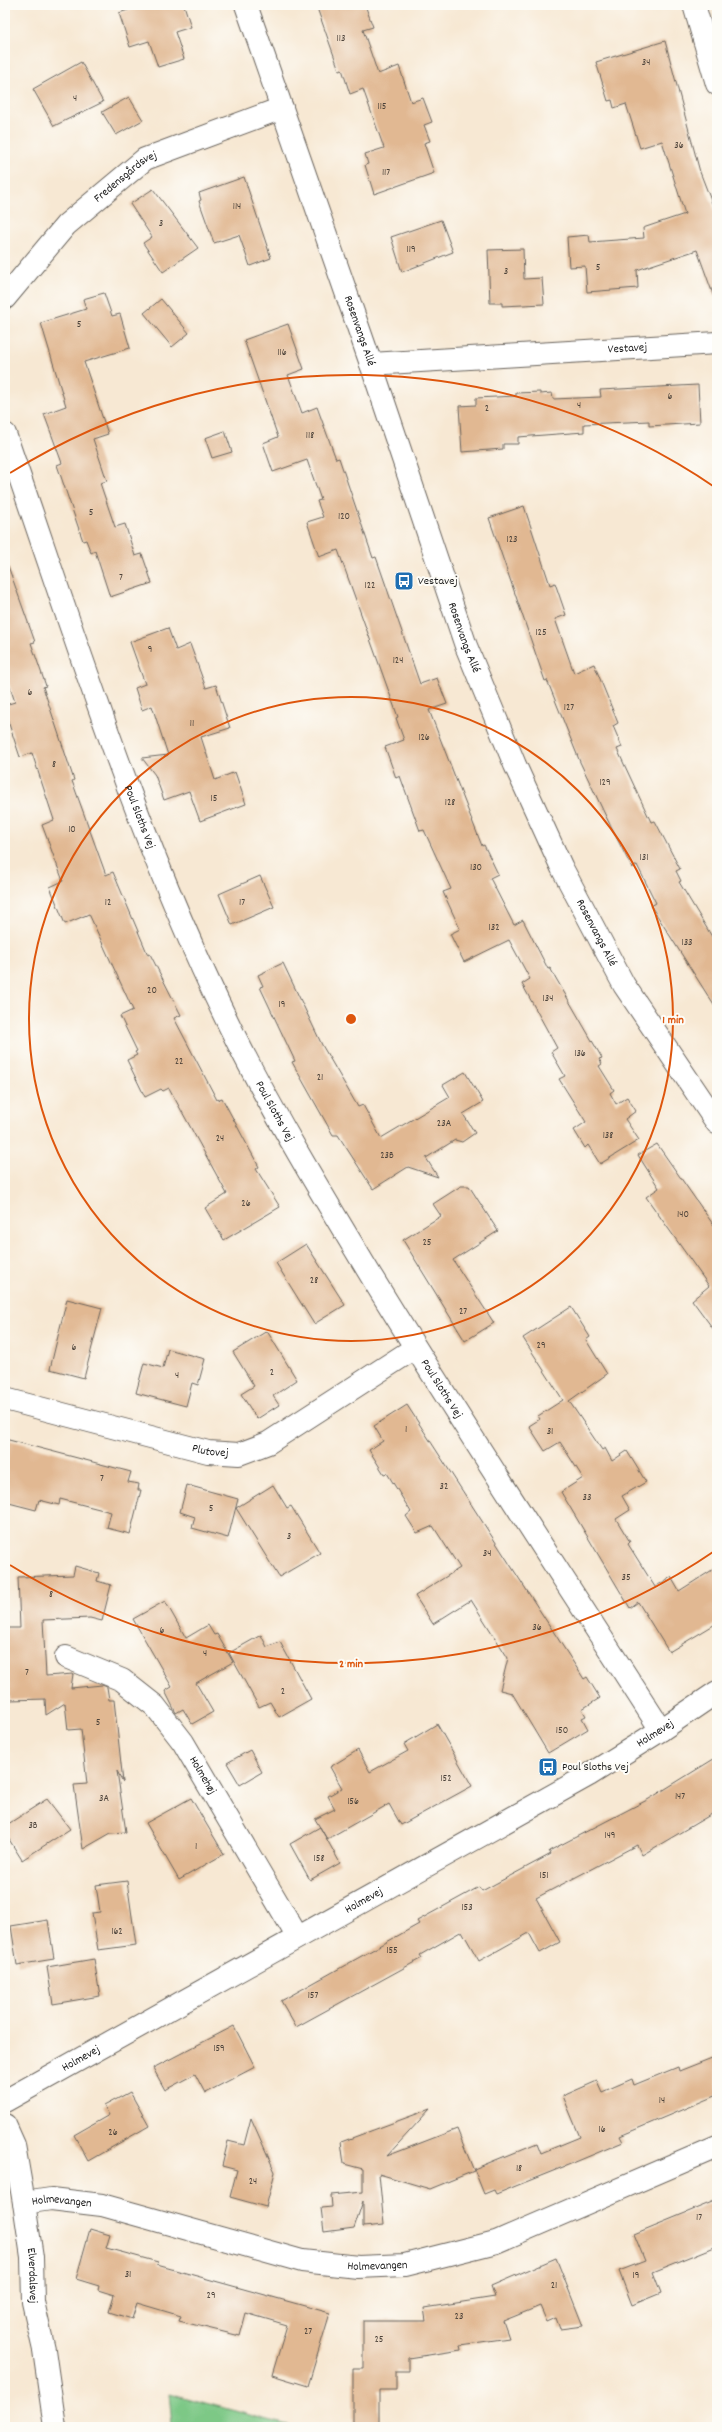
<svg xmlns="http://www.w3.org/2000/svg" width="722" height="2432" font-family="Dekko,sans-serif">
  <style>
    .green { fill: #7dc886; stroke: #4c7251 }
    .building { fill: #e1b892 }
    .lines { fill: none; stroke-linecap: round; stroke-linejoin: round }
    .minor-casing { stroke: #69635c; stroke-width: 24 }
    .minor { stroke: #fff; stroke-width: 22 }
    .ring { fill: none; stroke: #de560d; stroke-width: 2 }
    .labels { text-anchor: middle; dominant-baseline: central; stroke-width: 4; stroke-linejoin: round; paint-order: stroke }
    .number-label { font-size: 10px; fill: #4d433a }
    .street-label { font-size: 12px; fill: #1c1c1c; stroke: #fdfcf7 }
    .poi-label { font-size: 12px; fill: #1c1c1c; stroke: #fdfcf7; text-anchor: start }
    .centre { fill: #de560d; stroke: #fdfcf7; stroke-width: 2 }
    .ring-label { font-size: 12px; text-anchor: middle; font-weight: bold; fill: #de560d; stroke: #fdfcf7; stroke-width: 4; stroke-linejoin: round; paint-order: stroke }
  </style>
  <rect width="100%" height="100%" fill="#fdfcf7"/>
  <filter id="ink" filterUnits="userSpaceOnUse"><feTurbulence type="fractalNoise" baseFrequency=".025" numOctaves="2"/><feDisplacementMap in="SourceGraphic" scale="8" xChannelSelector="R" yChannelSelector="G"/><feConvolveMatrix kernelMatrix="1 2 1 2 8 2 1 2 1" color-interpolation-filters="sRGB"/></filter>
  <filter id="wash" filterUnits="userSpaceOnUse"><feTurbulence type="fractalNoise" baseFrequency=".012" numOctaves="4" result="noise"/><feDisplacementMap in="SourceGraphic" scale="16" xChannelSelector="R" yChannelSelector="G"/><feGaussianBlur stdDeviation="0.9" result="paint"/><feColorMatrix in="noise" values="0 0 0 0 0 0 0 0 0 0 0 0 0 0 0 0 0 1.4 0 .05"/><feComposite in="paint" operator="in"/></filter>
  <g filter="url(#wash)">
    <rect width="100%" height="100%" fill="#f7e8d3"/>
    <path class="green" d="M169,2393L294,2427H172Z"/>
    <g id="blocks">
      <path class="building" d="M143,5H184L191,27L175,32L184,59L158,67L149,41L130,47L119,13Z
        M316,5H365L373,27L363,30L378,74L399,66L411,102L423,98L432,122L424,125L430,141L424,143L434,173L374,194L365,165L368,164L365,154L384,148L363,89L350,94L342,69L339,70Z
        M665,41L700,172L717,216V297H714L697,250L637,270L638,288L587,292L585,266L569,267L567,237L589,235L590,242L644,238L643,228L685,214L662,141L640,148L626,104L614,108L612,100L608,101L596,62Z
        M81,62L103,102L54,126L33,89Z
        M129,97L143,120L116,135L102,112Z
        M244,177L271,258L250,266L239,235L214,243L199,201L201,200L199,193Z
        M153,189L198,248L163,272L143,243L152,237L130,204Z
        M441,220L453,252L402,272L391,237Z
        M523,249L524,279L542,278L544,304L502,306V303H490L488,250Z
        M104,293L112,316L120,314L130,348L84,362L108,434L93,439L107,481L100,483L115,527L125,524L135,556L142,554L152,583L110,597L95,551L91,553L86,540L83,541L57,465L62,463L44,414L66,406L41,323L86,309L83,299Z
        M161,299L189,333L172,347L144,313Z
        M288,324L304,369L288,375L302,413L317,407L336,459L339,458L373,558L376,557L420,684L437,678L447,704L429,710L482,846L484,845L498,874L490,878L514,925L523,920L548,969L550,968L602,1058L599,1059L602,1064L599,1066L614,1090L610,1093L616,1104L627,1097L636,1111L625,1119L639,1140L600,1164L588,1145L585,1148L574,1130L586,1122L559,1079L565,1076L551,1052L557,1048L522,984L530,979L509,940L464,962L450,934L460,929L443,892L451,889L424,830L420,831L400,776L396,778L385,747L404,740L396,718L398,717L338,550L319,557L307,522L323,517L317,501L321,500L307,460L273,472L263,443L278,437L244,340Z
        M698,385L700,423L649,426V421L584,424V432L518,437V444H503V449L462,452L459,406L476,405V398L516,396V393L540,392V394L552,393L553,399L601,397L600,390Z
        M225,431L232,452L212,458L205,438Z
        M524,506L550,585L555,583L566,615L555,619L574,673L594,664L618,723L613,726L622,747L617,749L651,822L655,821L680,869L676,871L681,881L679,882L717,945V1010L651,906L656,903L637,865L632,868L611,827L580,762L547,680L545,681L489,518Z
        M8,566L35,642L31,643L46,686L43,687L74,780L72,781L106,875L113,872L148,955L150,954L181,1015L174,1018L217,1100L222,1098L259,1167L256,1169L280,1207L224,1240L205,1208L227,1194L169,1088L163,1091L161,1089L145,1097L127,1060L137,1055L135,1052L137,1051L120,1016L133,1010L89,914L65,924L50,887L63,881L42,825L54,820L32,753L20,757L5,712V705L15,702L5,672V567Z
        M168,628L176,650L190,644L206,688L216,685L230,728L201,737L215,780L235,772L246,804L200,821L189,791L164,800L155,775L142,758L168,755L152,706L142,710L135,688L145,684L130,642Z
        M260,876L274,907L232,925L219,894Z
        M283,963L322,1045L358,1107L363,1105L381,1138L450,1097L443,1085L465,1072L483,1102L463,1114L475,1133L462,1142L455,1140L426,1158L438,1177L408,1167L373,1189L338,1135H333L292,1062L295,1061L260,987L263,986L258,975Z
        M657,1144L717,1230V1334L692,1300L709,1286L646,1197L659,1188L638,1155Z
        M461,1186H469L498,1231L453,1260L494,1323L465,1341L403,1240L441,1216L433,1204Z
        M306,1244L345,1305L314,1324L276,1263Z
        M67,1299L102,1308L84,1378L50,1369Z
        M571,1307L590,1337L586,1340L607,1374L569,1401L602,1450L605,1448L612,1461L627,1451L646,1482L622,1496L630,1510L616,1519L630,1542L628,1544L655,1587L671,1577L679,1591L717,1567V1623L669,1652L638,1602L630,1608L561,1492L583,1478L560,1442L545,1451L529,1426L540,1419L538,1416L563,1400L523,1338Z
        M267,1331L297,1380L273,1396L279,1405L257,1419L241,1394L254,1386L233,1352Z
        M168,1349L205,1359L198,1385L192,1383L186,1406L136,1393L144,1363L163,1368Z
        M407,1405L584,1679L587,1677L600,1698L582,1709L586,1716L582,1718L588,1729L548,1753L512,1693L500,1690L508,1658L471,1600L433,1624L415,1596L460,1568L433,1526L417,1533L406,1516L411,1512L387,1473L384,1474L369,1450L383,1441L374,1426Z
        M5,1439L131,1472L128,1482L139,1484L138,1490H141L130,1534L107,1528L111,1512L60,1499L59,1505L39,1500L36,1510L5,1502Z
        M187,1485L238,1499L228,1538L192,1528L195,1517L180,1512Z
        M273,1485L287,1508L291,1506L320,1553L279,1577L236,1508Z
        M75,1566L99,1573L97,1581L111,1585L102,1621L90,1618L43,1620L46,1676L73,1674L71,1688L102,1685L107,1687L109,1700H114L123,1782L117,1771L126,1832L111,1833L83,1849L74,1785L87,1784L81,1729L68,1730L65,1703L46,1715L45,1699L10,1700L9,1683H5V1628H20L18,1577L73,1575Z
        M165,1601L186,1638L208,1625L214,1635L217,1634L233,1662L196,1683L213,1712L192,1724L183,1709L176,1713L165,1691L172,1687L133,1619Z
        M261,1635L267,1647L280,1642L311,1699L279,1717L270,1702L259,1707L229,1653Z
        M437,1724L472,1786L401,1825L389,1804L327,1839L315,1819L335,1809L328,1796L342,1788L330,1767L358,1750L370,1772L408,1751L404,1744Z
        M250,1750L262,1772L240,1785L227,1763Z
        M717,1757V1811L642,1855L637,1845L536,1898L560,1942L540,1953L529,1933L479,1961L462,1931L420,1955L422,1958L296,2027L281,2001L419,1924L417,1921L479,1887L482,1891L551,1854L549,1851L649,1799Z
        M191,1798L224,1854L179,1880L146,1823Z
        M47,1799L70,1829L22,1860L5,1833V1826Z
        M320,1827L340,1863L310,1880L290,1844Z
        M127,1881L136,1945L98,1950L92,1913L100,1912L96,1885Z
        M48,1920L54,1959L17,1965L11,1926Z
        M94,1959L100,1996L53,2004L47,1967Z
        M234,2026L255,2067L205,2093L195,2074L165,2090L153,2068Z
        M717,2056V2095L620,2136L623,2142L573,2163L496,2194L494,2190L484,2194L474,2169L537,2143L541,2153L580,2137L563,2096L597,2081L602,2092L632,2079L634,2085L678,2067L679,2071Z
        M130,2092L149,2126L88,2161L74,2135L109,2115L104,2106Z
        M430,2109L387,2156L457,2129L474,2171L430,2189L379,2174L384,2225L363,2227V2201L354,2228L324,2232L321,2208L332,2207L331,2195L363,2192V2169L344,2164L341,2142Z
        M251,2118L275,2172L266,2207L230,2197L237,2170L222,2166L228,2141L244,2145Z
        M717,2200V2246L653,2272L661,2293L632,2305L619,2271L645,2261L634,2234Z
        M90,2229L110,2235L106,2248L158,2262L157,2265L330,2313L308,2386L272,2375L287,2325L246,2313L240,2336L179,2321L181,2316L137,2303L132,2319L109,2312L114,2295L98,2290L99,2286L76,2279Z
        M556,2258L583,2326L560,2329L556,2318L547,2322L540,2306L503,2321L509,2338L460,2345L461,2350L409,2358V2371H396V2390H379V2426H353V2368H363V2321H426L424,2308L495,2297L491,2286Z"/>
    </g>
  </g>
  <g filter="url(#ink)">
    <use href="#blocks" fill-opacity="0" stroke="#69635c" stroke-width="1"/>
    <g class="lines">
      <defs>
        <g id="minor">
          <path id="s1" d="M246,5L371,364L466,646L515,765L562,868L624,985L717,1123"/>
          <path d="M694,5L717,84"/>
          <path id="s2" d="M5,298L66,225L145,159L282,108"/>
          <path id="s3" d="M371,364L717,343"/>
          <path id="s4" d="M5,434C76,639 140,848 238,1043C279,1124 326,1201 373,1279C466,1431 565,1580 661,1730"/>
          <path id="s5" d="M5,1399L208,1452L239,1454L268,1443L415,1348"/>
          <path id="s6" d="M66,1657L122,1680L155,1706L183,1742L297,1936"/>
          <path id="s7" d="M5,2101L589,1775L661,1730L717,1692"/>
          <path id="s8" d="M5,2125L14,2145L24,2203L32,2257L33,2302L44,2350L55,2427"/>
          <path id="s9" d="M24,2203L51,2199L102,2205L302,2261L358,2267L405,2265L496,2242L717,2147"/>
        </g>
      </defs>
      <use href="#minor" class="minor-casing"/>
      <use href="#minor" class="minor"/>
    </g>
  </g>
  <g class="ring">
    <circle cx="351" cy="1019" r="322"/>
    <path d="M716 1550A644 644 0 0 1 10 1565M10 473A644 644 0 0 1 716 488"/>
  </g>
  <defs>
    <symbol id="bus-square" viewBox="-11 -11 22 22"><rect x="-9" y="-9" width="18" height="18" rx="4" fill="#1f6fb2" stroke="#fdfcf7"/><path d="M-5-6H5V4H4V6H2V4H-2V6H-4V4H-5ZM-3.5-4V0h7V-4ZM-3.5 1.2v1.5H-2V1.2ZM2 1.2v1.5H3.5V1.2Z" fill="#fff"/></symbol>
  </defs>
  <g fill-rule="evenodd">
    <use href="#bus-square" x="393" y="570" width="22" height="22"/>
    <use href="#bus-square" x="537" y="1756" width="22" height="22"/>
  </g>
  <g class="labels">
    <g class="number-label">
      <text x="341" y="39">113</text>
      <text x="646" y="63">34</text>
      <text x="75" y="99">4</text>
      <text x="382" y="107">115</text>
      <text x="679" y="146">36</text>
      <text x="386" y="173">117</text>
      <text x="237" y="207">114</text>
      <text x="161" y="224">3</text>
      <text x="411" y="250">119</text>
      <text x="598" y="268">5</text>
      <text x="506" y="272">3</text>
      <text x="79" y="325">5</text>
      <text x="282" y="353">116</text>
      <text x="670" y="397">6</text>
      <text x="579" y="406">4</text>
      <text x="487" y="409">2</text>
      <text x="310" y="436">118</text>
      <text x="91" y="513">5</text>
      <text x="344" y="517">120</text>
      <text x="512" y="540">123</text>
      <text x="121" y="578">7</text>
      <text x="370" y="586">122</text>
      <text x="541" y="633">125</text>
      <text x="150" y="650">9</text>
      <text x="398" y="661">124</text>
      <text x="30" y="693">6</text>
      <text x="569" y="708">127</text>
      <text x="192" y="724">11</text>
      <text x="424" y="738">126</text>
      <text x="54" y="765">8</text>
      <text x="605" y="783">129</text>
      <text x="214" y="799">15</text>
      <text x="450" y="803">128</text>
      <text x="72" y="830">10</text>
      <text x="644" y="858">131</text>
      <text x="476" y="868">130</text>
      <text x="108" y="903">12</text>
      <text x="242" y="903">17</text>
      <text x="494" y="928">132</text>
      <text x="687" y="943">133</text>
      <text x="152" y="991">20</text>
      <text x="548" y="999">134</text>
      <text x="282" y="1005">19</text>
      <text x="580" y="1054">136</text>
      <text x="179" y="1062">22</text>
      <text x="320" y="1078">21</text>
      <text x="444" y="1124">23A</text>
      <text x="608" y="1136">138</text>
      <text x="220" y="1139">24</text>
      <text x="387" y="1156">23B</text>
      <text x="246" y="1204">26</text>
      <text x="683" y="1215">140</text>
      <text x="427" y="1243">25</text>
      <text x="314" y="1281">28</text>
      <text x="463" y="1312">27</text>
      <text x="541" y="1346">29</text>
      <text x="74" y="1348">6</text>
      <text x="272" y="1373">2</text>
      <text x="177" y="1376">4</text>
      <text x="406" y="1430">1</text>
      <text x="550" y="1432">31</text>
      <text x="102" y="1479">7</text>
      <text x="444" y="1487">32</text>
      <text x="587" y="1498">33</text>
      <text x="211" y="1509">5</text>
      <text x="289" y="1537">3</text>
      <text x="487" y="1554">34</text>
      <text x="626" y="1578">35</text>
      <text x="51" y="1595">8</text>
      <text x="537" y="1628">36</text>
      <text x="162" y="1631">6</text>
      <text x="205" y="1654">4</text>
      <text x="27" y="1673">7</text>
      <text x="283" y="1692">2</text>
      <text x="98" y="1723">5</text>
      <text x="562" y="1731">150</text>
      <text x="446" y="1779">152</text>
      <text x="680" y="1797">147</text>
      <text x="104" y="1799">3A</text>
      <text x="353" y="1802">156</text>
      <text x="33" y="1826">3B</text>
      <text x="610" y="1836">149</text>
      <text x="196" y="1847">1</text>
      <text x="319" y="1859">158</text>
      <text x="544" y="1876">151</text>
      <text x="467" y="1908">153</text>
      <text x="117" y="1932">162</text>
      <text x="392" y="1951">155</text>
      <text x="313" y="1996">157</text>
      <text x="219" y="2049">159</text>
      <text x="662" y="2101">14</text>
      <text x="602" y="2130">16</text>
      <text x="113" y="2133">26</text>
      <text x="519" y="2169">18</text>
      <text x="253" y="2182">24</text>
      <text x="699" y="2218">17</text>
      <text x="128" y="2275">31</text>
      <text x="636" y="2276">19</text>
      <text x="554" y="2286">21</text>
      <text x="211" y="2296">29</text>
      <text x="459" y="2317">23</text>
      <text x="308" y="2332">27</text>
      <text x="379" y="2340">25</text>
    </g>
    <g class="street-label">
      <text stroke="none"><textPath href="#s2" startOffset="172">Fredensgårdsvej</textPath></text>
      <text stroke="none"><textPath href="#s1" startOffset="345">Rosenvangs Allé</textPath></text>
      <text stroke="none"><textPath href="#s3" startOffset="257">Vestavej</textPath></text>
      <text stroke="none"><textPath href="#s1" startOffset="669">Rosenvangs Allé</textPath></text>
      <text stroke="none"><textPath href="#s4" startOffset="406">Poul Sloths Vej</textPath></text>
      <text stroke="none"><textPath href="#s1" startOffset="993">Rosenvangs Allé</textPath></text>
      <text stroke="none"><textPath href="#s4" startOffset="730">Poul Sloths Vej</textPath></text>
      <text stroke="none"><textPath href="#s4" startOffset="1054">Poul Sloths Vej</textPath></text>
      <text stroke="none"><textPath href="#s5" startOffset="212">Plutovej</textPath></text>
      <text stroke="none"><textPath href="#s7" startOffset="747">Holmevej</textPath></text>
      <text stroke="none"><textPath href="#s6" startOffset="187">Holmehøj</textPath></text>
      <text stroke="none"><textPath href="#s7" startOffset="411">Holmevej</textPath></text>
      <text stroke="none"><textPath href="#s7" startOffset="87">Holmevej</textPath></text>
      <text stroke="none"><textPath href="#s9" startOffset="38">Holmevangen</textPath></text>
      <text stroke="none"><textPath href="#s9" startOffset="362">Holmevangen</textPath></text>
      <text stroke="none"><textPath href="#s8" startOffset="154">Elverdalsvej</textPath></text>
    </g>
    <g class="poi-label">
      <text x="418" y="581">Vestavej</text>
      <text x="562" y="1767">Poul Sloths Vej</text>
    </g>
  </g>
  <circle cx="351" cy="1019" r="6" class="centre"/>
  <g class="ring-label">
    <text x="673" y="1023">1 min</text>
    <text x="351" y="1667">2 min</text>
  </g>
  <rect width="722" height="2432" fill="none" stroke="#fdfcf7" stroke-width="20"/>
</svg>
